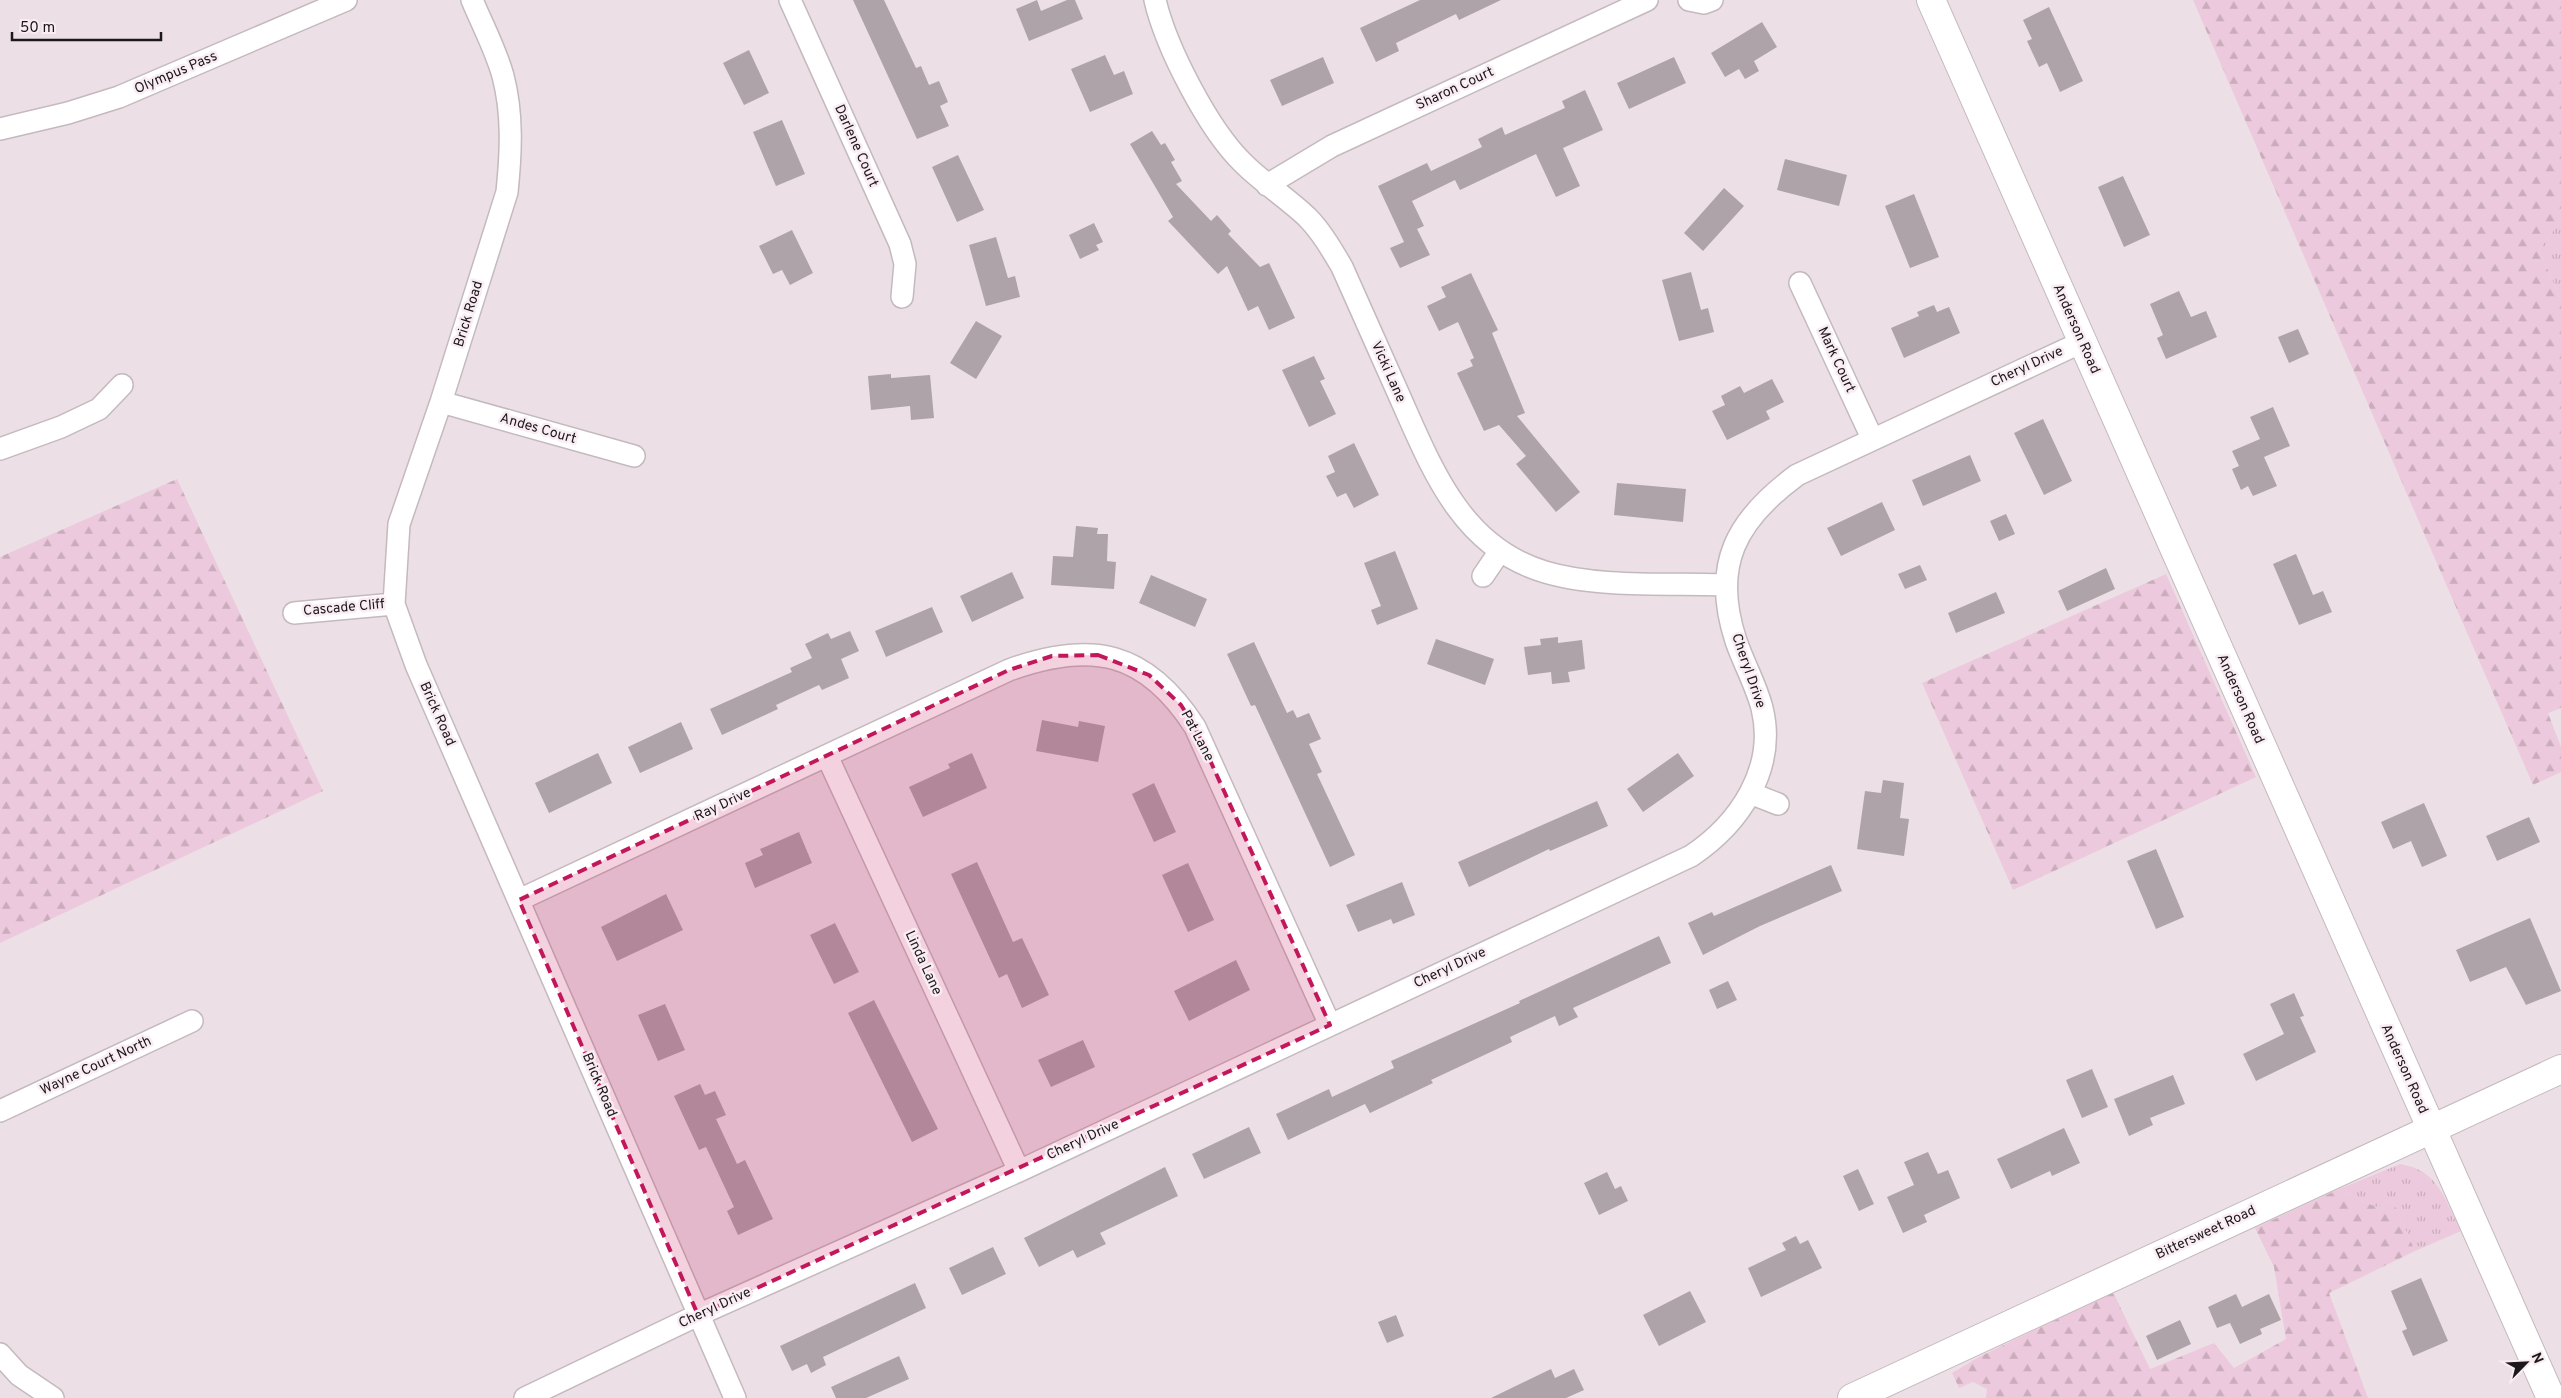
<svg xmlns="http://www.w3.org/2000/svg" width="2561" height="1398" font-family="Overpass,sans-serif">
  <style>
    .grass { fill: url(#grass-tufts) }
    .forest { fill: url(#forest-firs) }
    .building { fill: #aea3a9 }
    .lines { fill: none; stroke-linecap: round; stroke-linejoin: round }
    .street-casing { stroke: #c4b9be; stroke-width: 24 }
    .secondary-casing { stroke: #c4b9be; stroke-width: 30 }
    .street { stroke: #fff; stroke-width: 21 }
    .secondary { stroke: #fff; stroke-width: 28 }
    .marked { fill: #c2185b; fill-opacity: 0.2; stroke: #c2185b; stroke-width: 4; stroke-dasharray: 10 6; stroke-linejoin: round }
    .labels { text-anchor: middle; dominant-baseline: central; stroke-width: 5; stroke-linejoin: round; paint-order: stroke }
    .street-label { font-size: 14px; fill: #1c181a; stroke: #f9edf3 }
  </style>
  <defs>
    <pattern id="grass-tufts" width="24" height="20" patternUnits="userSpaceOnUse" patternTransform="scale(1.25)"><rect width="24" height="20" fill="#ecc9dc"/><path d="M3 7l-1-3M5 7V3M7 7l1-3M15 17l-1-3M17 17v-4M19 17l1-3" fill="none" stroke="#caacbc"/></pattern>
    <pattern id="forest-firs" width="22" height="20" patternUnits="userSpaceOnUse" patternTransform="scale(1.25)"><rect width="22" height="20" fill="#ecc9dc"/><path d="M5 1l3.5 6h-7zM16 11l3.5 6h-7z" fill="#caacbc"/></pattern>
  </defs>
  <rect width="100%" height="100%" fill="#ece0e6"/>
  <path class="grass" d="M2561,220V300L2539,250Z
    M2400,1164C2439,1170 2444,1199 2461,1231L2415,1251L2393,1201L2376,1207L2337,1190Z"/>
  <path class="forest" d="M2193,0H2561V220L2539,250L2561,300V708L2548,713L2561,747V772L2533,785Z
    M177,479L323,791L0,943V557Z
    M2166,574L2256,777L2013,890L1922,683Z
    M2337,1190L2376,1207L2393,1201L2415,1251L2329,1293L2368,1398H1986L1987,1389L1973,1382L1959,1388L1952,1373L1979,1357L2113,1292L2150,1369L2214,1343L2234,1368L2286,1339L2274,1267L2255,1228Z"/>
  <path class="building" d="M853,0H884L916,68L921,66L929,85L939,81L948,102L940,106L949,126L917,139Z
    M1037,0L1041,11L1067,0H1075L1083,19L1029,41L1016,9Z
    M1420,0H1501L1459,20L1456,14L1396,43L1399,51L1376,62L1360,28Z
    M2049,7L2083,81L2060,92L2047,63L2039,67L2027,41L2032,39L2023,20Z
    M1762,22L1777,47L1754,61L1759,71L1745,79L1739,69L1725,77L1711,53Z
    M749,50L769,93L744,105L723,63Z
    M1105,55L1114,75L1124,71L1133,94L1090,112L1071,69Z
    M1323,57L1334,83L1282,106L1270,80Z
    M1674,57L1686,83L1629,109L1617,83Z
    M1585,90L1603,130L1563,148L1580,186L1556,197L1536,154L1460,190L1455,180L1412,201L1424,226L1417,229L1430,255L1400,268L1390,248L1404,242L1378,186L1427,163L1431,171L1482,147L1478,139L1502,127L1505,135L1565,108L1562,101Z
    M782,120L805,174L776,186L753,132Z
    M1152,131L1161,145L1165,143L1175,160L1171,162L1182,181L1176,184L1211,221L1217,215L1231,231L1228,234L1260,267L1269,263L1295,318L1269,330L1258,306L1248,311L1227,266L1218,274L1168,221L1173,217L1130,144Z
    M958,155L984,210L957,222L932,167Z
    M1785,159L1847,175L1839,206L1777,190Z
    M2123,176L2150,235L2124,247L2098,187Z
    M1724,188L1744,206L1703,251L1684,233Z
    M1914,194L1939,257L1910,268L1885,206Z
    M1094,223L1103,242L1096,245L1099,250L1080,259L1069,235Z
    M792,230L813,273L790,285L782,270L773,274L759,246Z
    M996,237L1008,278L1015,276L1020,297L986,306L969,245Z
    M1691,272L1701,310L1708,308L1714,332L1679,341L1662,280Z
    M1471,273L1498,330L1492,333L1525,413L1517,416L1580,492L1556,512L1516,464L1526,456L1499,425L1484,431L1457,373L1473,366L1470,360L1474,358L1458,322L1439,331L1427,306L1446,297L1441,287Z
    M2179,291L2191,317L2206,311L2217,337L2166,359L2157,338L2163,335L2150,304Z
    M1934,305L1937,312L1949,307L1960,333L1904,358L1891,328L1919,316L1917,312Z
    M976,321L1002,336L976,379L950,363Z
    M2298,329L2309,354L2289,363L2278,337Z
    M1314,356L1325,379L1320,381L1336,414L1309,427L1282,370Z
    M891,374V378L930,375L934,418L911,420L910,406L871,410L868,376Z
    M1772,379L1784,402L1766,411L1770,419L1727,440L1712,411L1725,405L1721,396L1740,386L1744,393Z
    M2273,407L2290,446L2264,457L2277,486L2253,496L2248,486L2241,490L2232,469L2239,466L2232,451L2260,439L2250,417Z
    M2043,419L2072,481L2044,495L2014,433Z
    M1354,443L1379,495L1354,508L1346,493L1337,497L1326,476L1335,472L1328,456Z
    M1970,455L1981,481L1923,506L1912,480Z
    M1617,483L1686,489L1683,522L1614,515Z
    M1882,502L1895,530L1841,556L1827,528Z
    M2006,514L2015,534L1999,541L1990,521Z
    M1076,526L1098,528L1097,534H1108L1107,561L1116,562L1114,589L1051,585L1053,556L1073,557Z
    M1395,551L1418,609L1377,625L1371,610L1381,606L1364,563Z
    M2296,554L2313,595L2323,591L2332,612L2299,625L2273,564Z
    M1920,565L1927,580L1905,589L1898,574Z
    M2106,568L2115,589L2067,611L2058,591Z
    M1012,572L1024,598L972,622L960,596Z
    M1151,575L1207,599L1195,627L1139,603Z
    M1996,592L2005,613L1956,633L1948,613Z
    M932,607L943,632L886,657L875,631Z
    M850,631L859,651L841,659L849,678L822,690L819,685L776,705L778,709L722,735L710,709L792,672L790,668L812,658L805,644L828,633L831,639Z
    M1558,637V643L1582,640L1585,669L1568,672L1570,682L1552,684L1551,672L1528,675L1524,647L1541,645L1540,639Z
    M1436,639L1494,659L1485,685L1427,664Z
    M1254,642L1287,713L1293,710L1297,718L1309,713L1321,739L1309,744L1322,772L1317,774L1355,855L1330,867L1255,705L1251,706L1227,654Z
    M1042,720L1078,727L1079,721L1105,726L1098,762L1036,751Z
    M681,722L693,749L640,773L628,747Z
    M598,753L612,783L549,813L535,783Z
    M972,753L987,788L923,817L909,787L950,768L948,764Z
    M1678,753L1694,776L1643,812L1627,789Z
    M1883,780L1904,783L1900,818L1909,819L1904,856L1857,849L1865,791L1881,793Z
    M1154,783L1176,832L1154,842L1132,794Z
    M1597,801L1608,826L1550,851L1549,849L1469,887L1458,862Z
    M2424,803L2447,856L2422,867L2411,841L2393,849L2381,822Z
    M2529,817L2540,842L2497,861L2486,836Z
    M799,832L812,863L755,888L745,863L763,855L760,849Z
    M2156,849L2184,917L2156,929L2127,861Z
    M977,862L1013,942L1022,938L1049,995L1022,1008L1007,974L999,978L951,874Z
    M1188,863L1214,920L1188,932L1162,875Z
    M1831,865L1842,891L1760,926L1703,955L1688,923L1712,912L1714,916Z
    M1402,882L1415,915L1393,924L1391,919L1358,932L1346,905Z
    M666,894L683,930L617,961L601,927Z
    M2530,918L2561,991L2526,1005L2506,967L2470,982L2456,950Z
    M835,923L859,972L834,984L810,935Z
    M1659,936L1671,963L1573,1008L1578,1017L1559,1026L1555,1016L1510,1037L1512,1042L1431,1080L1433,1083L1370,1113L1365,1104L1288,1140L1276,1114L1329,1089L1332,1097L1394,1068L1391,1061L1520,1003L1519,1001Z
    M1236,960L1250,990L1189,1021L1174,991Z
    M1728,981L1737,1000L1717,1009L1709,990Z
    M2294,993L2304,1016L2300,1017L2316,1052L2256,1081L2243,1054L2284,1034L2270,1004Z
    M874,1000L938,1129L912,1142L848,1013Z
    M665,1004L685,1050L658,1061L638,1015Z
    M1083,1040L1095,1067L1051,1087L1038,1060Z
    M2092,1069L2108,1107L2082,1118L2066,1080Z
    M2173,1075L2185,1104L2150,1118L2153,1125L2129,1136L2114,1099Z
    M700,1084L705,1095L715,1091L726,1115L716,1119L737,1164L745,1160L773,1219L738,1235L727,1211L734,1207L706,1147L699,1150L674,1096Z
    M1249,1127L1261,1153L1204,1179L1192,1154Z
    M2064,1128L2080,1163L2052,1176L2050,1171L2011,1189L1997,1159Z
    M1928,1152L1938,1174L1948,1170L1960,1198L1924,1215L1927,1222L1903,1233L1887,1197L1914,1185L1904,1162Z
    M1165,1167L1178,1196L1100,1233L1106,1244L1077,1258L1073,1250L1039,1267L1024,1238Z
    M1858,1169L1874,1204L1859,1211L1843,1176Z
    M1607,1172L1615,1189L1621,1186L1628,1201L1599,1215L1584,1183Z
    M1796,1236L1800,1244L1808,1240L1822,1268L1761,1297L1748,1268L1786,1250L1782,1243Z
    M993,1247L1006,1274L962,1295L949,1268Z
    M2421,1278L2448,1341L2413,1356L2402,1331L2407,1329L2391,1291Z
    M915,1283L926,1308L823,1357L826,1365L811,1373L807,1364L792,1371L780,1346Z
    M1690,1291L1706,1322L1659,1346L1643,1315Z
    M2236,1294L2242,1307L2269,1294L2281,1320L2260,1329L2262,1334L2240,1344L2230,1323L2217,1328L2208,1307Z
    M1396,1315L1404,1336L1387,1343L1378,1322Z
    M2180,1320L2191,1344L2157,1360L2146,1336Z
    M899,1356L909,1379L866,1398H836L831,1387Z
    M1551,1369L1555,1378L1574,1369L1584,1390L1566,1398H1491Z"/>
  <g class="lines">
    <defs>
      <path id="street" d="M472,0C482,24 496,50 503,76C513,114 511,153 507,192L441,402L399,524L394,604L416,665L735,1398
        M790,0L900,244L905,264L902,297
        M1155,0C1166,47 1208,129 1243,163C1263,183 1287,198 1307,217C1321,231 1332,250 1342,267C1361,310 1380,353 1399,395C1432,469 1461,547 1545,572C1598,588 1670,583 1726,585
        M1689,0L1704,3L1712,0
        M0,129L68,113L119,97L346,0
        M1267,185L1332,146L1647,0
        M1800,283L1872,438
        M441,402L634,456
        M0,449L61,427L99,409L122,385
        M1483,576L1500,551
        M294,613L394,604
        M827,756L1019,1171
        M1750,793L1778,804
        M519,900L1009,670C1092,640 1146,651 1195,727L1330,1025
        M0,1111L192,1021
        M0,1354L19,1375L53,1398
        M525,1398L698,1315L1019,1171L1691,856C1739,824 1777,769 1762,708C1756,685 1744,664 1736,641C1711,565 1736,520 1797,475L2082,342"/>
      <path id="secondary" d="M1931,0L2551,1398
        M1852,1398L2561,1069"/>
    </defs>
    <use href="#street" class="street-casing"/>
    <use href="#secondary" class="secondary-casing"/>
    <use href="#street" class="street"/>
    <use href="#secondary" class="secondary"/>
  </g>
  <path class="marked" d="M1098,655L1149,675L1181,705L1195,727L1330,1025L698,1315L519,900L1009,670L1052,656Z"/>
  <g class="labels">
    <g class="street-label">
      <text transform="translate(176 73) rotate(-23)">Olympus Pass</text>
      <text transform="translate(1455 89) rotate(-25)">Sharon Court</text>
      <text transform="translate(856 146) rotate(66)">Darlene Court</text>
      <text transform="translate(469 314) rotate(-73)">Brick Road</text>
      <text transform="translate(2076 329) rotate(66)">Anderson Road</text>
      <text transform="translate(1836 360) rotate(65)">Mark Court</text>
      <text transform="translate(2027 367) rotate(-25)">Cheryl Drive</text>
      <text transform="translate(1388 372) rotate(66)">Vicki Lane</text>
      <text transform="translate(538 429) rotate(16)">Andes Court</text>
      <text transform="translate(344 608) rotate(-5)">Cascade Cliff</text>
      <text transform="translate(1748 671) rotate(71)">Cheryl Drive</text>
      <text transform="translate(2240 699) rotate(66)">Anderson Road</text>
      <text transform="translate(437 714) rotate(66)">Brick Road</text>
      <text transform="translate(1197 736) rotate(62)">Pat Lane</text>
      <text transform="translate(723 805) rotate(-25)">Ray Drive</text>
      <text transform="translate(923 963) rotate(65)">Linda Lane</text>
      <text transform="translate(1450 968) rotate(-25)">Cheryl Drive</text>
      <text transform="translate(96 1066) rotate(-25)">Wayne Court North</text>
      <text transform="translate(2404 1069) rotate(66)">Anderson Road</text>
      <text transform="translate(599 1085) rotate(67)">Brick Road</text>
      <text transform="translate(1083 1140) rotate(-25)">Cheryl Drive</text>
      <text transform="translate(2206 1233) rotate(-25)">Bittersweet Road</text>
      <text transform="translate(715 1308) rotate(-25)">Cheryl Drive</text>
    </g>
  </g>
  <g transform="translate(2526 1363) rotate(66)" stroke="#f9edf3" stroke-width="4" paint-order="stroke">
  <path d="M0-4L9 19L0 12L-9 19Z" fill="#1c181a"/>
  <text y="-8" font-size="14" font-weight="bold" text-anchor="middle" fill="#1c181a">N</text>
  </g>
  <path d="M12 32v8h149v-8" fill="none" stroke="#1c181a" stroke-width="2.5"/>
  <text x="20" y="32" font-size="15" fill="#1c181a" stroke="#f9edf3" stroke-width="4" paint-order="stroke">50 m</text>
</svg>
